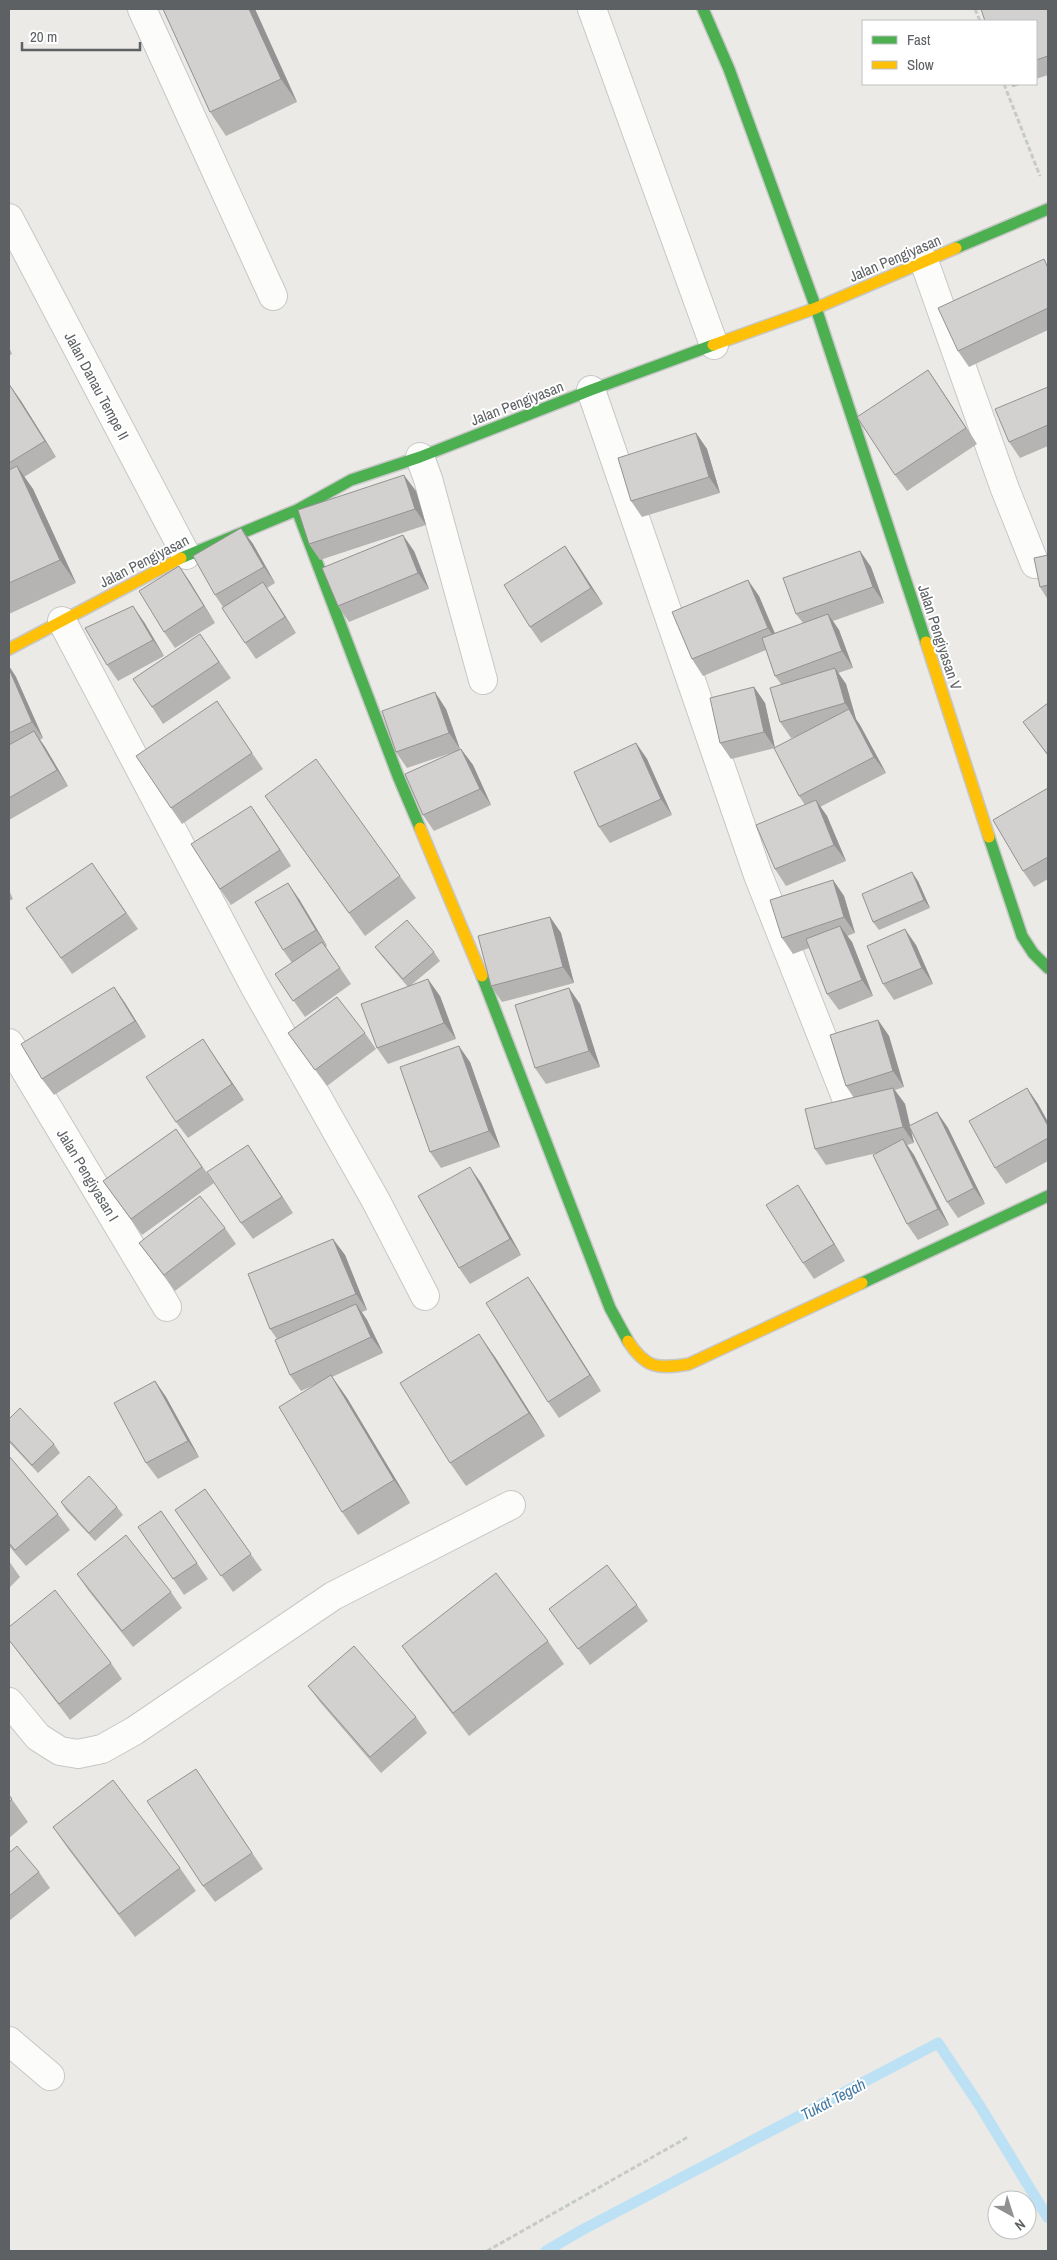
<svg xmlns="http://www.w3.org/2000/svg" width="1057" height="2260" font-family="'Archivo Narrow',sans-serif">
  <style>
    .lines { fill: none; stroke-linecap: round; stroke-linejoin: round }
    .stream { stroke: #bde1f4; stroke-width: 11 }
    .street-casing { stroke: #c6c7c7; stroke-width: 30 }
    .fast-casing { stroke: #c6c7c6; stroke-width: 14 }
    .slow-casing { stroke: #c6c7c6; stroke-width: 14 }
    .path { stroke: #c6cbc8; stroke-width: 3; stroke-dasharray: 5 2.5; stroke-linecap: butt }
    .street { stroke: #fcfcfb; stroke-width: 28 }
    .fast { stroke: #4caf50; stroke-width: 11 }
    .slow { stroke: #ffc107; stroke-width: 11 }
    .wall { fill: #b5b4b3 }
    .shaded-wall { fill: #949292 }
    .building { fill: #d3d1d0; stroke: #949292 }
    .labels { text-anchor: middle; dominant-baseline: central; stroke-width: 4; stroke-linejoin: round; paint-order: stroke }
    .street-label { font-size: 15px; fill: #5d6164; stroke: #fff }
    .water-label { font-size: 16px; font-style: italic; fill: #4479a2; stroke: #fff }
  </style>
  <rect width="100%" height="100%" fill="#eceae7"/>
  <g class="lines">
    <path class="stream" d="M546,2251L582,2230L938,2043L980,2106L1048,2218"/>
    <defs>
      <path id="street" d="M142,9L273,296
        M592,9L714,345
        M9,218L186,555
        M924,261L1005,489L1035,564
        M591,390L758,875L853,1115
        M420,457L428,479L483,680
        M62,621L255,987L376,1201L425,1296
        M9,1043L167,1307
        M9,1702L38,1737L60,1751L78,1754L102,1749L134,1731L333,1596L511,1505
        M9,2041L50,2076"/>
      <path id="fast" d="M703,9L729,69L816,308L926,642
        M956,248L1048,209
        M297,510L398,776L420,828
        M181,558L297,510L351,480L420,457L591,390L713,345
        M989,837L1022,936L1033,953L1048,968
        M482,976L610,1308L628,1341
        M862,1283L1048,1196"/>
      <path id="slow" d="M713,345L816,308L956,248
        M926,642L989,837
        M9,649L181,558
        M420,828L482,976
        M628,1341C646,1369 658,1369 689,1364L862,1283"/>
    </defs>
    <use href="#street" class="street-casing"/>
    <use href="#fast" class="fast-casing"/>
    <use href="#slow" class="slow-casing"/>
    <path class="path" d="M975,9L980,21
      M1004,84L1040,176
      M487,2251L688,2137"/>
    <use href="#street" class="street"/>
    <use href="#fast" class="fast"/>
    <use href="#slow" class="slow"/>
  </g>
  <path class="wall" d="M163,9H255L297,102L226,136L210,112Z
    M1048,9V75L1036,79V21Z
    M1010,84H1023L1013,87Z
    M1048,265V330L969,367L958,351Z
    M9,347L12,354L9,356Z
    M928,370L977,444L907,491L895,475Z
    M9,384L21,401L56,457L24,477L33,489L76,583L9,614Z
    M1048,387V446L1020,458L1009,442Z
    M696,433L707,449L720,493L642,517L631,501Z
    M416,491L426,525L320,560L309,544Z
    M241,528L253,544L275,583L267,588L296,633L256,659L245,643L223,607L215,595Z
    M565,546L576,562L603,604L541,643L530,627Z
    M414,551L429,589L349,622L338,606Z
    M860,551L871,567L884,603L833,621L839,630L853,668L838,673L846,684L856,719L860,725L886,773L820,807L827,816L846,861L786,886L775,869L805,805L799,796L775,748L731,759L720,743L754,687L765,703L775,748L797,736L791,738L780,722L781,684L775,676L766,650L703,676L692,659L759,596L775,633L803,623L796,614Z
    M1048,555V600L1040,587Z
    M179,566L190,582L215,623L175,648L164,632Z
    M144,622L164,656L118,681L107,665Z
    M200,634L231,678L163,724L152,707Z
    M9,666L16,677L43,738L40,740L45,747L68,786L9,820Z
    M217,701L263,769L182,824L171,808Z
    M1048,703V756L1023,722Z
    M446,709L460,749H461L473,765L491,805L434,831L423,815L457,751L407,768L396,752Z
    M636,743L647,759L672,815L610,843L599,827Z
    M1048,788V879L1034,887L1023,871Z
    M265,796L400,876L416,898L365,936Z
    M262,822L291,866L231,905L220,889Z
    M92,863L138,929L72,974L26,908Z
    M833,880L844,896L855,933L847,936L852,942L873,996L839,1010L827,994L809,948L793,954L782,938Z
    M918,881L930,908L879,930L873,922Z
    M9,890L13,899L9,901Z
    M299,899L327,946L326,947L351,984L305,1017L275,974L292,963L283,950Z
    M550,917L561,933L574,983L502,1002L491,986Z
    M916,945L933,984L894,1000L883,984Z
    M375,947L434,952L440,961L410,986L440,996L456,1039L388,1064L377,1048L408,987L381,955Z
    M114,987L125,1003L146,1037L54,1095L42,1079Z
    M580,1004L600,1067L546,1084L535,1068Z
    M878,1020L889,1036L904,1087L895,1090L905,1104L910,1126L937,1112L948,1128L985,1204L958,1218L947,1202L910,1128L914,1143L907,1145L914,1155L949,1225L918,1240L907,1224L877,1153L826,1165L815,1149L854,1098L846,1086Z
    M288,1033H365L376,1049L327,1086Z
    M203,1039L244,1100L188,1138L176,1122Z
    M470,1062L500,1147L441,1168L430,1152Z
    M1027,1088L1038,1104L1048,1122V1161L1006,1184L995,1168Z
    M176,1129L214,1183L142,1235L103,1181Z
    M248,1145L293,1213L253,1239L241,1223Z
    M481,1183L521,1255L470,1284L459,1268Z
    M809,1202L845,1261L814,1279L803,1263Z
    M225,1228L236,1244L175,1291L139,1243Z
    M333,1239L345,1255L367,1310L362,1312L367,1320L383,1353L332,1377L347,1398L410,1503L358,1535L342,1512L319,1383L301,1391L290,1375L277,1339L270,1329Z
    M539,1293L601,1391L559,1418L548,1402Z
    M495,1357L545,1436L466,1486L450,1463Z
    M155,1381L166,1397L199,1457L158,1479L146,1463Z
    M9,1419L54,1444L60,1453L38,1473L9,1442Z
    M9,1456L58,1514L70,1530L26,1566L9,1546Z
    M205,1489L262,1570L233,1592L175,1510Z
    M61,1502L117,1507L123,1515L95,1541L66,1510Z
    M161,1511L208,1579L184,1595L138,1527Z
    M9,1561L20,1577L9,1588Z
    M77,1574L171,1592L182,1608L133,1647L88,1590Z
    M637,1605L648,1621L590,1665L549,1609Z
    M9,1627L111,1663L122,1679L70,1720L9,1640Z
    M548,1641L564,1664L469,1736L418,1669L402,1646Z
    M308,1686L416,1717L427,1733L381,1773L320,1702Z
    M196,1769L263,1869L215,1902L203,1886Z
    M9,1795L28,1822L9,1838Z
    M53,1827L180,1868L196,1891L135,1937L69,1850Z
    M9,1853L39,1872L50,1888L9,1921Z"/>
  <path class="shaded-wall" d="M249,9H255L297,102L281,79Z
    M928,370L939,386L977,444L966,428Z
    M9,384L21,401L56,457L45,441Z
    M696,433L707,449L720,493L709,477Z
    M17,466L33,489L76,583L60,560Z
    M404,475L416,491L426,525L415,509Z
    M241,528L253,544L275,583L264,567Z
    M403,535L414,551L429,589L418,573Z
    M565,546L576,562L603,604L591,588Z
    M860,551L871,567L884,603L873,587Z
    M179,566L190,582L215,623L204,606Z
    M748,580L759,596L779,644L768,628Z
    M263,582L274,598L296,633L285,617Z
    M133,606L144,622L164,656L153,640Z
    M828,614L839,630L853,668L842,651Z
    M9,666L16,677L43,738L32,722L9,669Z
    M835,668L846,684L856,719L845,703Z
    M754,687L765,703L775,748L764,732Z
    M435,692L446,709L460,749L449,733Z
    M849,709L860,725L886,773L874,757Z
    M34,731L45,747L68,786L57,770Z
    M636,743L647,759L672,815L661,799Z
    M461,749L473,765L491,805L480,789Z
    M816,800L827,816L846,861L834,845Z
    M251,806L262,822L291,866L280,850Z
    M912,872L918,881L930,908L924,900Z
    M833,880L844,896L855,933L844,917Z
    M288,883L299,899L327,946L316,930Z
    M550,917L561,933L574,983L563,967Z
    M840,926L852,942L873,996L862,980Z
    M905,929L916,945L933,984L922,968Z
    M428,979L440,996L456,1039L444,1023Z
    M114,987L125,1003L146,1037L135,1021Z
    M569,988L580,1004L600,1067L589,1051Z
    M878,1020L889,1036L904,1087L893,1071Z
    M203,1039L214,1056L244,1100L232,1084Z
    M459,1046L470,1062L500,1147L489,1131Z
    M893,1088L905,1104L914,1143L903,1127Z
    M1027,1088L1038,1104L1048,1122V1126Z
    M937,1112L948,1128L985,1204L974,1188Z
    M903,1139L914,1155L949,1225L938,1209Z
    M248,1145L259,1161L293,1213L282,1197Z
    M470,1167L481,1183L521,1255L510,1239Z
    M798,1185L809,1202L845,1261L834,1244Z
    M333,1239L345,1255L367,1310L356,1294Z
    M528,1277L539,1293L601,1391L590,1375Z
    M356,1304L367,1320L383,1353L371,1337Z
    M479,1334L495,1357L545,1436L529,1413Z
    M331,1375L347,1398L410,1503L394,1480Z
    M155,1381L166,1397L199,1457L188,1441Z"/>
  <path class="building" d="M163,9H249L281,79L210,112Z
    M981,9H1048V56L1036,60V21H985Z
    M1044,259L1048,268V308L958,351L938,308Z
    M928,370L966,428L895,475L857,417Z
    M9,384L45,441L9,463Z
    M1048,387V425L1009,442L995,409Z
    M696,433L709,477L631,501L618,458Z
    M17,466L60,560L9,583V470Z
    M404,475L415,509L309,544L298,510Z
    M241,528L264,567L215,595L193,556Z
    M403,535L418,573L338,606L322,568Z
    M565,546L591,588L530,627L504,585Z
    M860,551L873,587L796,614L783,578Z
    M1048,555V585L1040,587L1034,558Z
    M179,566L204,606L164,632L139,591Z
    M748,580L768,628L692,659L672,612Z
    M263,582L285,617L245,643L222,608Z
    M133,606L153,640L107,665L85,628Z
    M828,614L842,651L775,676L762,638Z
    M200,634L219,662L152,707L133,679Z
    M835,668L845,703L780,722L770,688Z
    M9,669L32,722L9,733Z
    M754,687L764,732L720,743L710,698Z
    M435,692L449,733L396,752L382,711Z
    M217,701L252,753L171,808L136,756Z
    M1048,703V755L1023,722Z
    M849,709L874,757L799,796L774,748Z
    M34,731L57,770L9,798V745Z
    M636,743L661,799L599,827L574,772Z
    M461,749L480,789L423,815L405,774Z
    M316,759L400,876L349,913L265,796Z
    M1048,788V857L1023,871L993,820Z
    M816,800L834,845L775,869L756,825Z
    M251,806L280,850L220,889L191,844Z
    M92,863L126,913L61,958L26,908Z
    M912,872L924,900L873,922L862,894Z
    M833,880L844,917L782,938L770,900Z
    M288,883L316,930L283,950L255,902Z
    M550,917L563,967L491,986L478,936Z
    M407,920L434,952L403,979L375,947Z
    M840,926L862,980L827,994L806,939Z
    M905,929L922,968L883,984L867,946Z
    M322,942L340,968L293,1001L275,974Z
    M428,979L444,1023L377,1048L361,1004Z
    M114,987L135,1021L42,1079L21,1044Z
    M569,988L589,1051L535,1068L515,1005Z
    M337,997L365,1033L315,1070L288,1033Z
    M878,1020L893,1071L846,1086L830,1035Z
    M203,1039L232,1084L176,1122L146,1077Z
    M459,1046L489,1131L430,1152L400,1067Z
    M893,1088L903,1127L815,1149L805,1109Z
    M1027,1088L1048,1126V1138L995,1168L969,1121Z
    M937,1112L974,1188L947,1202L909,1126Z
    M176,1129L202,1167L131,1219L103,1181Z
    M903,1139L938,1209L907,1224L873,1155Z
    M248,1145L282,1197L241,1223L207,1172Z
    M470,1167L510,1239L459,1268L418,1196Z
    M798,1185L834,1244L803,1263L766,1205Z
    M200,1196L225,1228L164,1275L139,1243Z
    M333,1239L356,1294L270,1329L248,1274Z
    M528,1277L590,1375L548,1402L486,1303Z
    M356,1304L371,1337L290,1375L275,1340Z
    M479,1334L529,1413L450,1463L400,1383Z
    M331,1375L394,1480L342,1512L279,1407Z
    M155,1381L188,1441L146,1463L114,1403Z
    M20,1408L54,1444L32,1465L9,1440V1419Z
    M9,1456L58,1514L15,1550L9,1543Z
    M89,1476L117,1507L89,1533L61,1502Z
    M205,1489L251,1554L221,1576L175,1510Z
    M161,1511L197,1563L173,1579L138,1527Z
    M126,1535L171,1592L122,1631L77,1574Z
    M607,1565L637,1605L578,1649L549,1609Z
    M496,1573L548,1641L453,1713L402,1646Z
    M55,1590L111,1663L59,1704L9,1640V1627Z
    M354,1646L416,1717L370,1757L308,1686Z
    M196,1769L252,1853L203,1886L147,1801Z
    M113,1780L180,1868L119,1914L53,1827Z
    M9,1795L12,1799L9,1802Z
    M17,1846L39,1872L9,1896V1853Z"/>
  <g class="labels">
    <g class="street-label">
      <text transform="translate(895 258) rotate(-23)">Jalan Pengiyasan</text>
      <text transform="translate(97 386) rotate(62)">Jalan Danau Tempe II</text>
      <text transform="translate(517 403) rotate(-21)">Jalan Pengiyasan</text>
      <text transform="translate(144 561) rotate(-27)">Jalan Pengiyasan</text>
      <text transform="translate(940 637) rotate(72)">Jalan Pengiyasan V</text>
      <text transform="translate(88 1175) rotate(59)">Jalan Pengiyasan I</text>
    </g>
    <g class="water-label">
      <text transform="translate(833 2099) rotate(-28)">Tukat Tegah</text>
    </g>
  </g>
  <rect width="1057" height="2260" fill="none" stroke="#5d6164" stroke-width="20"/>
  <rect x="862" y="20" width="175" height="65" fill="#ffffff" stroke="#bec0c1"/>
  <rect x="872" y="36" width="25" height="8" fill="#4caf50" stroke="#bec0c1"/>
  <text x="907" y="45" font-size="15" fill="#5d6164">Fast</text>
  <rect x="872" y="61" width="25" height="8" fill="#ffc107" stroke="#bec0c1"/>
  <text x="907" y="70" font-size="15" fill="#5d6164">Slow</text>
  <g transform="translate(1012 2215) rotate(141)"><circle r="24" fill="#ffffff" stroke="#bec0c1"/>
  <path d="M0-4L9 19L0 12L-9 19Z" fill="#8f9192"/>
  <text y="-8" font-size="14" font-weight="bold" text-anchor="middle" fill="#5d6164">N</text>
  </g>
  <path d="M22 42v8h118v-8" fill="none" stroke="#5d6164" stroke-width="2.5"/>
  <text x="30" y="42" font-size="15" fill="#5d6164" stroke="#ffffff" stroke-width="4" paint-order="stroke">20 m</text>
</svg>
